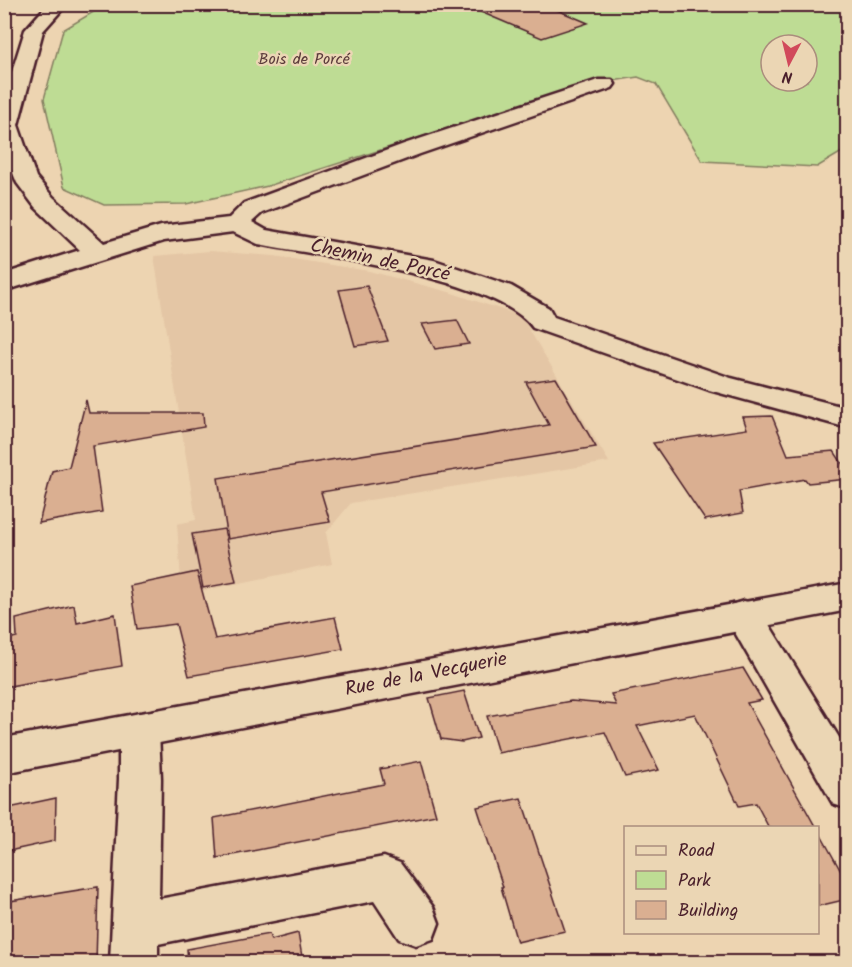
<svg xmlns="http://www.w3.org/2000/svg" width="852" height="967" font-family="Kalam,sans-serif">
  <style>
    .built { fill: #e4c6a5 }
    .green { fill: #bedc94; stroke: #847e60; stroke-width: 1.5; fill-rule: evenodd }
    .building { fill: #daaf91; stroke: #4a1f2b; stroke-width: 1.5 }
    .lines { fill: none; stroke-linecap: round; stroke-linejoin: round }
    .minor-casing { stroke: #4a1f2b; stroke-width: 5 }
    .secondary-casing { stroke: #4a1f2b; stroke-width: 5 }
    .minor { fill: #ebd6b4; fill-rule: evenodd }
    .secondary { fill: #ebd6b4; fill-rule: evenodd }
    .labels { text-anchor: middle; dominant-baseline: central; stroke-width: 5; stroke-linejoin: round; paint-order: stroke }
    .far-park-label { font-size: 16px; fill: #5b3b3b; stroke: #ebd6b4 }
    .street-label { font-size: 20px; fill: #4a1f2b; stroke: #ebd6b4 }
  </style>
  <rect width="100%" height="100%" fill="#edd4b1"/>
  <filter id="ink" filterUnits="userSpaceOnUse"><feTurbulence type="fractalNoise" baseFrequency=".0167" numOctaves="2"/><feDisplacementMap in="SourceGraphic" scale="12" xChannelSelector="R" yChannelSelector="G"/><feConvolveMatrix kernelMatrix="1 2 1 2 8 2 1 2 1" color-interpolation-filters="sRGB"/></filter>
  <g filter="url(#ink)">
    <path class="built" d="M210,251L274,256L369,271L449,292L521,316L609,462L351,503L326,533L332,564L182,595L177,524L196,520L154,256Z"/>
    <path class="green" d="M105,5H847V149L817,167L702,161L656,84L638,77L580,86L268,186L186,204L104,205L64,187L44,99L63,30ZM771,45H807V81H771Z"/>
    <path class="building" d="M462,4H543L588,23L542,38Z
      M367,286L388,341L355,346L339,290Z
      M457,320L469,344L435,349L422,324Z
      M556,378L596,447L321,492L330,522L228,539L218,478L549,425L526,382Z
      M86,400L89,413H203L204,427L93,446L102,512L39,523L52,471L69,467Z
      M772,416L788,455L834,451L848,472V479L808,483L805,479L739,491L743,513L705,520L653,443L747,429L743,417Z
      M224,529L236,582L203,588L192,534Z
      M197,572L215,639L335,617L343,649L189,676L176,624L137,629L130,586Z
      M74,605L77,623L115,614L122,666L4,687V640L17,637L16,619Z
      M743,668L762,700L747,703L816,828H769L756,803L739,806L695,714L637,726L659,770L625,777L605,732L498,753L487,716L571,701L616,705L611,694Z
      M464,691L479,738L462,742L441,739L429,698Z
      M421,761L436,815L217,858L214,818L384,784L380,769Z
      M56,798L55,841L4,852V809Z
      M521,798L565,931L517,942L501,887H503L477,807Z
      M818,830L848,884V899L818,906Z
      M98,887L96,963H4V902Z
      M298,933L303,963H188L187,949L269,934L271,940Z"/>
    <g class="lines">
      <defs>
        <path id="minor" d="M48,4H67L43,31L18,125L36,177L53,197L104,243L161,226L229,218L244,203L404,144L598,80H612L615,84L612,88L420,154L262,213L252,222L266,230L434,260L511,286L549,308L554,317L731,378L848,408V428L709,390L533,328C498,278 320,256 258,244L233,232L164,241L4,291V274L80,250L35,207L17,183L4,151V97L25,30Z
          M744,601L757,605L848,752V809L833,804L725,615L731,605Z
          M139,713L153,718L159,730L161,779L159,899L384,857L400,863L433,907L439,923L433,939L416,945L399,939L374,901L158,944V962H110L119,779V730L125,718Z"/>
        <path id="secondary" d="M848,583V610L4,773V738Z"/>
      </defs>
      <use href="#minor" class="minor-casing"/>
      <use href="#secondary" class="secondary-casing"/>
      <use href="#minor" class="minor"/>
      <use href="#secondary" class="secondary"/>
    </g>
  </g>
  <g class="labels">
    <g class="far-park-label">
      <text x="304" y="59">Bois de Porcé</text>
    </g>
    <g class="street-label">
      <text transform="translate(380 261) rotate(12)">Chemin de Porcé</text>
      <text transform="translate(426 675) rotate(-11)">Rue de la Vecquerie</text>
    </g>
  </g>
  <rect width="852" height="967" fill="none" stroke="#ebd6b4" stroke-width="24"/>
  <rect x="12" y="12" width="828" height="943" fill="none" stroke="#4a1f2b" stroke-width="2" filter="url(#ink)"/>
  <rect x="624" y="826" width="195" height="108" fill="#ebd6b4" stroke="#ab8d7d" stroke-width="1.5"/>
  <rect x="636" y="846" width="30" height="9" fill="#ebd6b4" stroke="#ab8d7d" stroke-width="1.5"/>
  <text x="678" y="856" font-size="18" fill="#4a1f2b">Road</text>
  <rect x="636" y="871" width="30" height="18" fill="#bedc94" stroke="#ab8d7d" stroke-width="1.5"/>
  <text x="678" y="886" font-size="18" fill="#4a1f2b">Park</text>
  <rect x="636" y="901" width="30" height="18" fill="#daaf91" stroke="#ab8d7d" stroke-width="1.5"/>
  <text x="678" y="916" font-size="18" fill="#4a1f2b">Building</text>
  <g transform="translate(789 63) rotate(187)"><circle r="28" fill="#ebd6b4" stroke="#ab8d7d" stroke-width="1.5"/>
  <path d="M0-4.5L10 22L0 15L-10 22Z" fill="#d1495b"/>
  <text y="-9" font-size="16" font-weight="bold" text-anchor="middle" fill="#4a1f2b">N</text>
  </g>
</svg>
